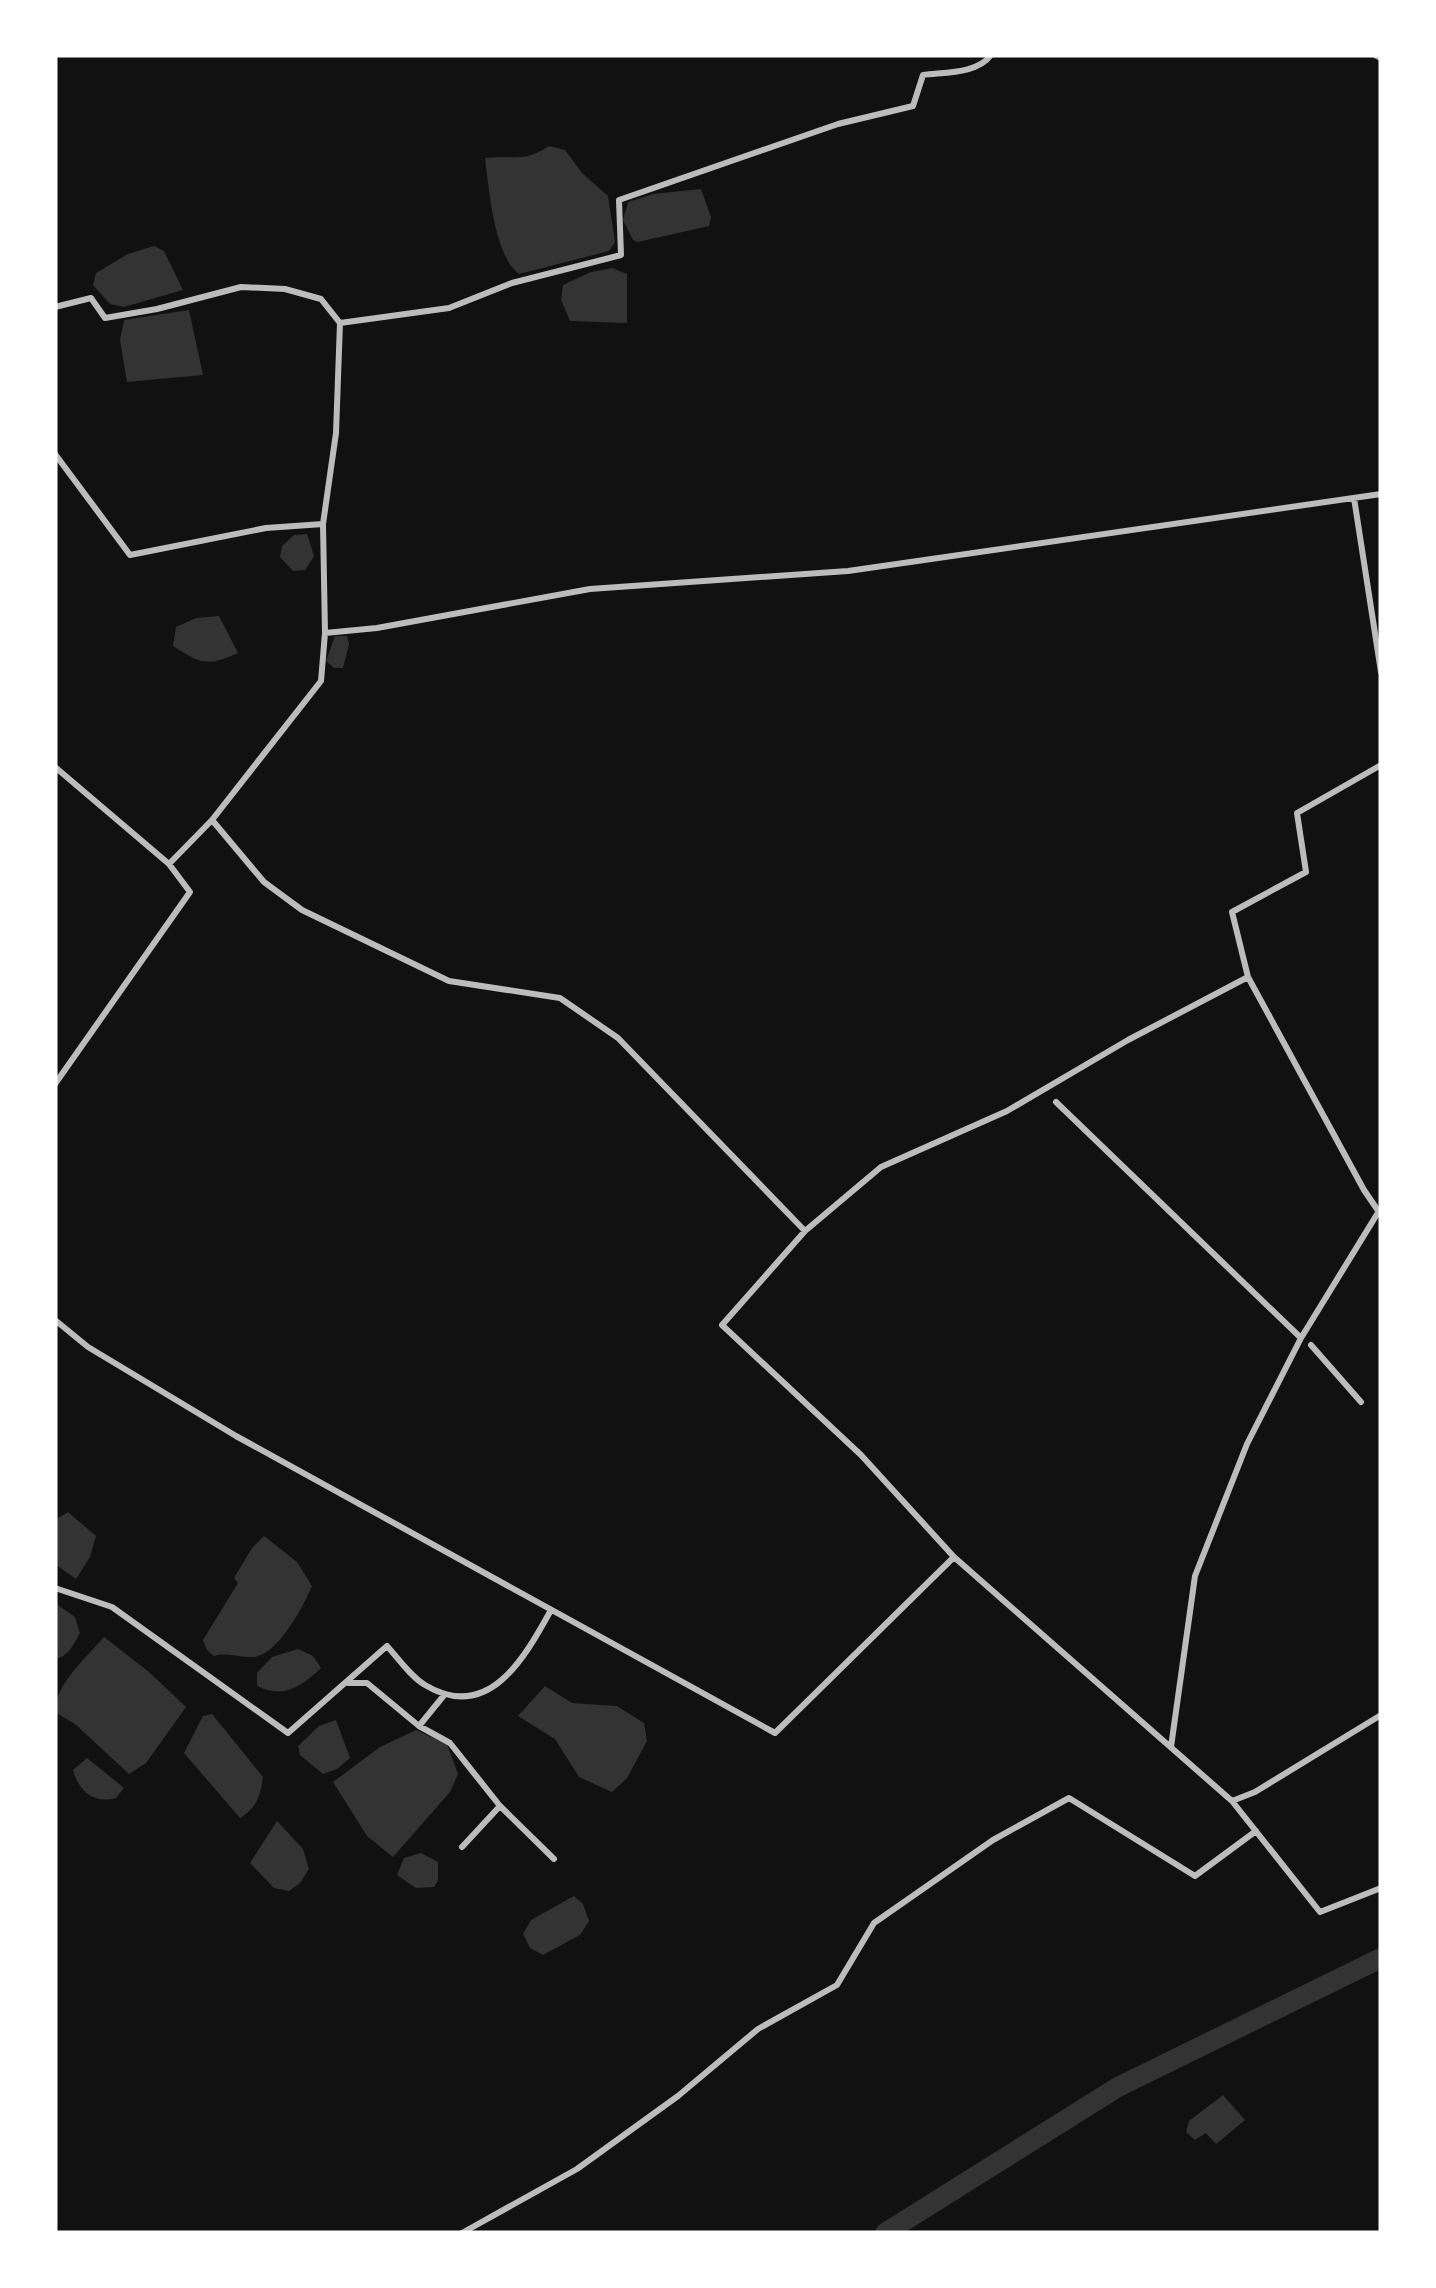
<svg xmlns="http://www.w3.org/2000/svg" width="1436" height="2288" font-family="Bitter,serif">
  <style>
    .water { fill: #333 }
    .lines { fill: none; stroke-linecap: round; stroke-linejoin: round }
    .river { stroke: #333; stroke-width: 20 }
    .minor { stroke: #bcbcbc; stroke-width: 6 }
  </style>
  <rect width="100%" height="100%" fill="#111"/>
  <path class="water" d="M549,146L565,150L582,173L608,196L615,242L609,251L519,274C494,256 489,188 485,158C513,155 524,163 549,146Z
    M701,189L711,217L709,226L638,242L633,240L623,220L628,202L653,194Z
    M154,246L164,251L183,290L124,307L110,304L93,285L96,273L128,254Z
    M612,268L627,274V323L570,321L561,300L563,285L591,272Z
    M189,310L203,375L127,382L120,340L124,320Z
    M307,534L314,556L305,570L293,571L280,557L282,546L294,535Z
    M219,616L238,653C207,667 201,664 173,646L176,627L196,618Z
    M335,636H347L349,644L343,668H334L326,661Z
    M68,1512L96,1536L90,1557L76,1579L55,1564V1520Z
    M264,1536L297,1562L312,1586C303,1607 277,1656 253,1657C238,1658 229,1652 214,1656L207,1650L203,1640L238,1583L234,1578L252,1548Z
    M55,1603L75,1617L80,1633C74,1644 68,1657 55,1659Z
    M104,1637L149,1672L186,1707L146,1763L129,1774L75,1724L55,1712C55,1684 86,1658 104,1637Z
    M298,1649L313,1656L321,1668C301,1687 283,1699 257,1686V1673L272,1657Z
    M545,1686L572,1703L617,1706L644,1723L647,1741L627,1778L612,1792L579,1777L555,1739L518,1716Z
    M212,1714L263,1777C260,1796 257,1808 240,1818L184,1753L203,1716Z
    M336,1720L350,1758L337,1769L323,1774L300,1755L298,1746L319,1726Z
    M416,1730L447,1744L458,1774L450,1792L393,1857L367,1836L333,1782L380,1747Z
    M87,1758L124,1788L116,1798C94,1804 79,1792 73,1770Z
    M277,1821L303,1849L309,1869L300,1883L289,1891L274,1888L250,1863Z
    M421,1853L438,1862V1881L434,1887L416,1888L397,1875L404,1858Z
    M574,1896L583,1904L589,1921L580,1935L543,1955L530,1948L523,1934L531,1920Z
    M1223,2095L1245,2120L1216,2144L1206,2133L1195,2140L1186,2132L1189,2121Z"/>
  <g class="lines">
    <path class="river" d="M885,2233L1118,2087L1381,1958"/>
    <path class="minor" d="M1375,55L1381,58
      M55,307L91,298L105,318L157,309L241,287L285,289L321,299L340,323
      M55,454L130,555L266,528L323,524
      M1354,498L1381,672
      M325,633L377,628L590,589L848,571L1381,494
      M1381,765L1297,813L1306,872L1232,912L1248,977L1364,1190L1381,1215
      M55,767L169,864
      M212,820L264,882L302,910L449,981L560,998L618,1038L805,1231
      M1248,977L1128,1040L1007,1111L881,1167L805,1231L722,1325L861,1455L954,1557L1232,1801L1320,1912L1381,1888
      M55,1084L190,892L169,864L212,820L321,681L325,633L323,524L336,433L340,323L449,308L512,283L621,255L619,200L838,124L913,106L923,75C945,72 977,74 991,55
      M1056,1102L1301,1338L1379,1211
      M55,1320L88,1347L236,1436L775,1733L954,1557
      M1311,1345L1361,1402
      M55,1588L112,1607L288,1733L387,1646C398,1658 410,1676 425,1685C488,1723 524,1659 551,1610
      M348,1683H367L419,1726L450,1743L500,1806L554,1859
      M419,1726L445,1694
      M1171,1747L1195,1576L1247,1444L1301,1338
      M1232,1801L1255,1792L1381,1715
      M462,1847L500,1806
      M462,2233L577,2169L678,2096L758,2029L837,1985L874,1923L993,1840L1069,1798L1195,1876L1256,1831"/>
  </g>
  <rect width="1436" height="2288" fill="none" stroke="#ffffff" stroke-width="115"/>
</svg>
